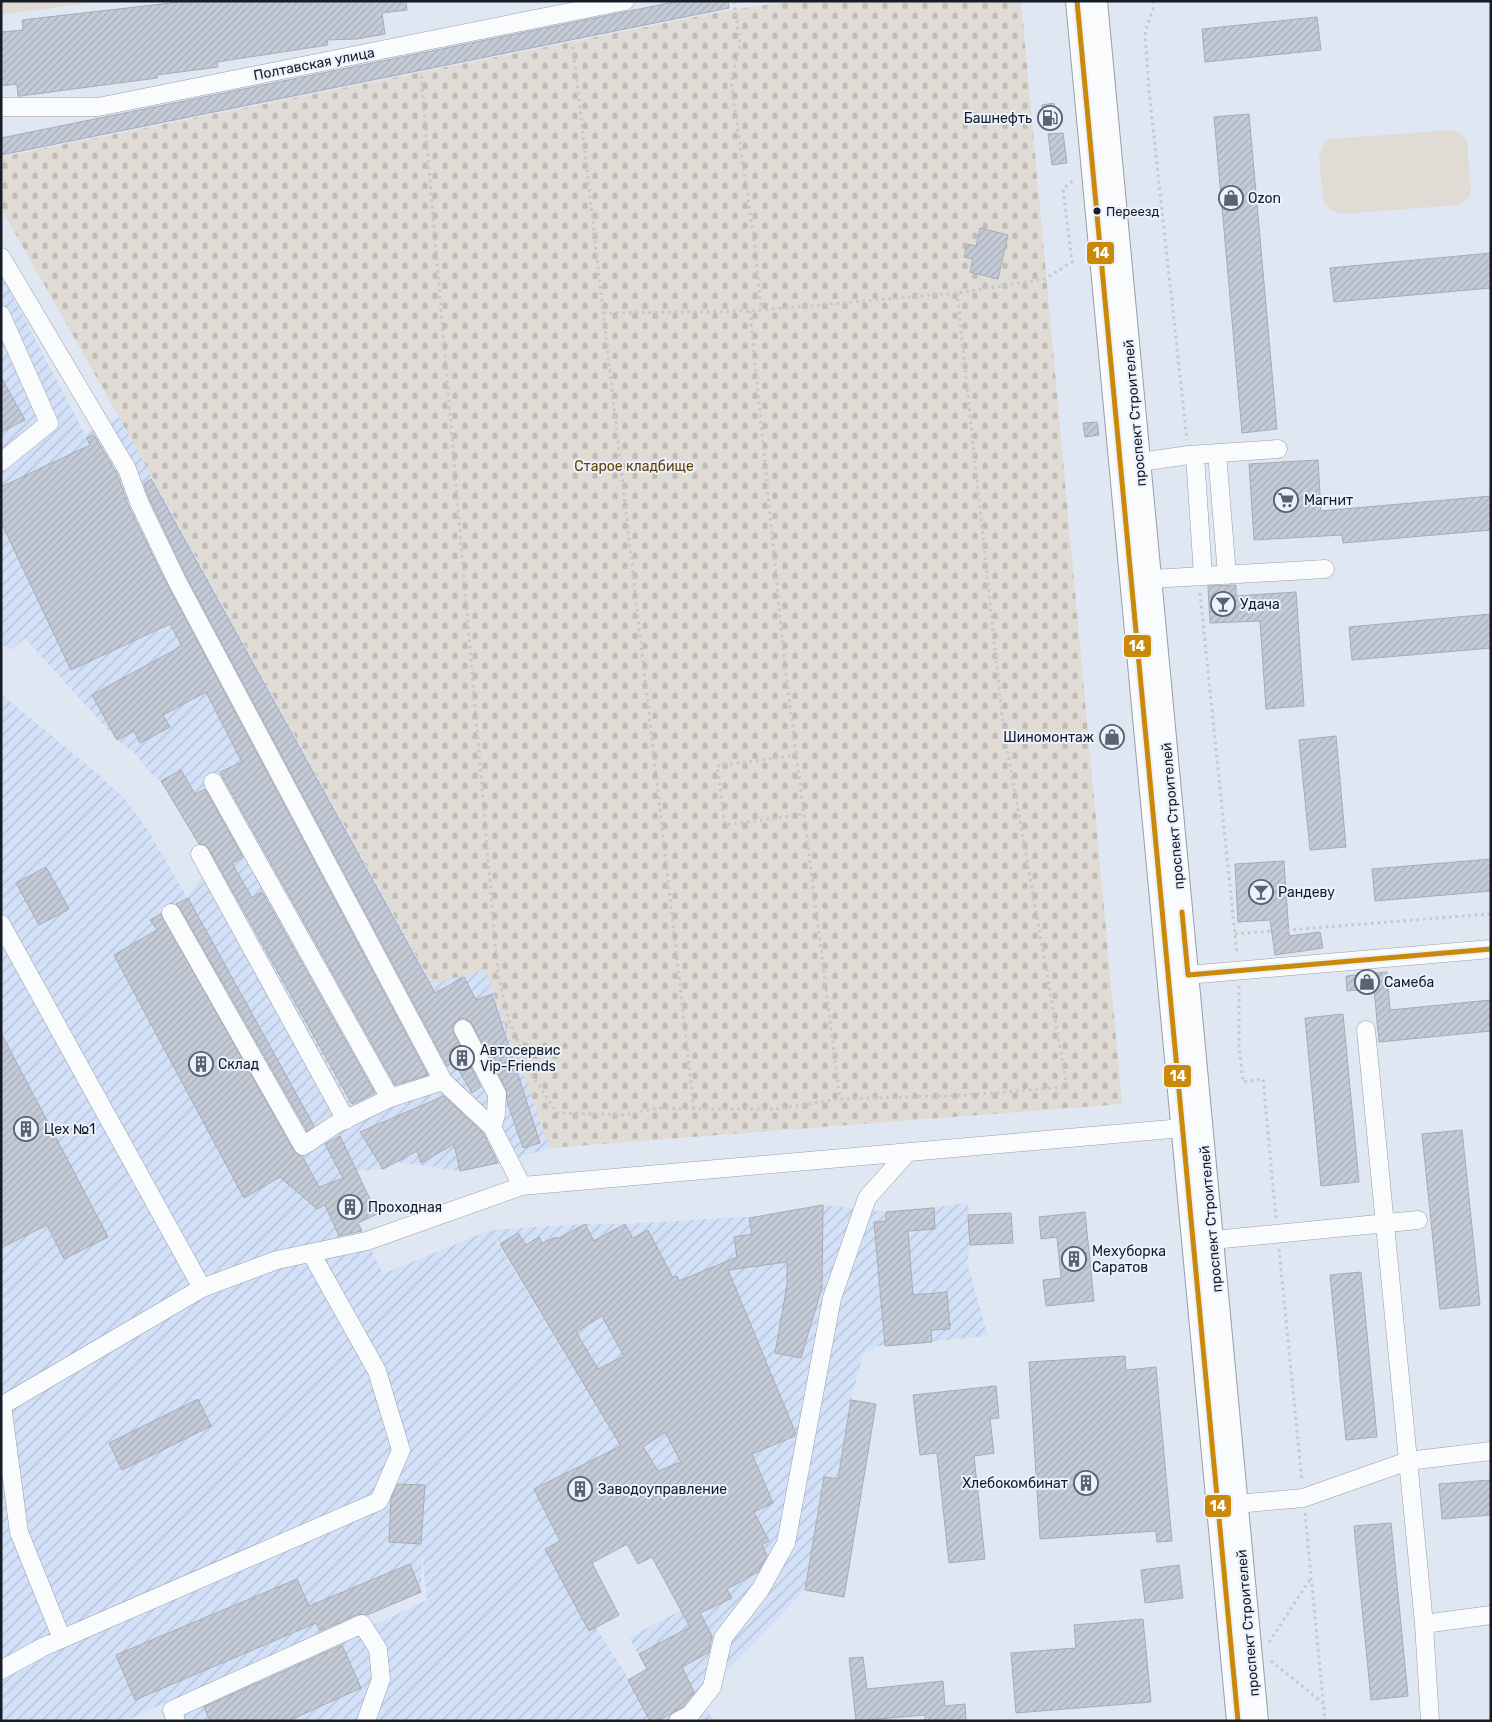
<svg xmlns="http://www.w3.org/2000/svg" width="1492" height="1722" font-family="Rubik,sans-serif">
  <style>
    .industrial { fill: url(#industrial-furrows); fill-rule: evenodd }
    .grass { fill: #e1dbd5 }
    .cemetery { fill: url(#cemetery-stones) }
    .building { fill: url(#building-hatch); stroke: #a6acb6; fill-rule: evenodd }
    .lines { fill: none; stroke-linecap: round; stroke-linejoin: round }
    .minor-casing { stroke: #989ea8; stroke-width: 19 }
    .major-casing { stroke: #989ea8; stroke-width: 24 }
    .path { stroke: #c5c7cc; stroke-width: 3; stroke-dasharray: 2.5 4; stroke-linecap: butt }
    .minor { stroke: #fafbfd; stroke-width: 18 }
    .major { stroke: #fafbfd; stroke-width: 22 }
    .bus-1-casing { stroke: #ebf2fd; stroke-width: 9 }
    .bus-1 { stroke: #ca8a08; stroke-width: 5 }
    .bus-dot { fill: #161c26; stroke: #ebf2fd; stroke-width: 2 }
    .labels { text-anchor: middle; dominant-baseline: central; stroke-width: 4; stroke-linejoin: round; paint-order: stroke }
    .bus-label { font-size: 13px; fill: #161c26; stroke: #ebf2fd; text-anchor: start }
    .street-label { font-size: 14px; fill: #161c26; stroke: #ebf2fd }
    .poi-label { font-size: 14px; fill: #161c26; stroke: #ebf2fd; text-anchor: start }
    .park-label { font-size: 14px; fill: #603f00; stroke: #ebf2fd }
    .line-badge { stroke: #ebf2fd; stroke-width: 2 }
    .badge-label { font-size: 14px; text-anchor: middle; font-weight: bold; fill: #fff }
  </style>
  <defs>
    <pattern id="industrial-furrows" width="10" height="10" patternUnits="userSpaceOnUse" patternTransform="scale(1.25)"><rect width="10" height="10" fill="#d2e1f8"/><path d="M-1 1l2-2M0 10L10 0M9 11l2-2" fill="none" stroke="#b4c0d4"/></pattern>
    <pattern id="cemetery-stones" width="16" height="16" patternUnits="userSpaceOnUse" patternTransform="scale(1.25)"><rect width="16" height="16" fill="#e1dbd5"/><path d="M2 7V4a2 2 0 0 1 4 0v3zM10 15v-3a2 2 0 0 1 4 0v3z" fill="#c0bbb7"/></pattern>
    <pattern id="building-hatch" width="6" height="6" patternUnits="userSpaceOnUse" patternTransform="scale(1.25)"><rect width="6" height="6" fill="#c4cbd7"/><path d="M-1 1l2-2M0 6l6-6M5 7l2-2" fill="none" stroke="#a8aeb8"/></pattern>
  </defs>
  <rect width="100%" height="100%" fill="#dfe7f3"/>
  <path class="industrial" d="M2,276L85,434L119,417L432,984L485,969L550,1148L501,1163L460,1171L396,1162L383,1169L356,1171L308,1192L317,1209L325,1205L341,1241L363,1233L383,1274L490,1230L585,1224H625L763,1216L823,1205L886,1212L968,1203L970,1245L967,1263L988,1336L878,1346L863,1355L851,1400L838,1479L824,1477L805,1590L699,1700L715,1721H172L427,1600L422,1551L421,1592L124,1721H1V694L98,774L126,800L149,832L187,897L211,864L162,781L153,776L135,753L117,740L25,638L11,650L1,644ZM493,1235L500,1244L580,1379L493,1236ZM626,1506L681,1610L629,1638L647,1669L629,1679L545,1549L532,1555Z"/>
  <path class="grass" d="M1,1H102L1,15Z
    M1452,130L1458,132L1467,139L1471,192L1469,197L1459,205L1341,214L1330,210L1323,201L1319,157L1325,141L1330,139Z"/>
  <path class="cemetery" d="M795,1H1021L1122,1104L550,1148L485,970L432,984L119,417L1,208V157L735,9Z"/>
  <path class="building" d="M188,1H406L407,10L382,13L385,34L357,39L327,40L328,45L217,62L218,67L157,75V78L20,96H18L17,84L1,86V32L23,30L22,20Z
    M679,1H728L729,8L1,155V138Z
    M1317,17L1321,50L1205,62L1202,29Z
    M1054,103L1056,117L1043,119L1042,105Z
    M1249,114L1277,429L1242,433L1214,117Z
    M1063,133L1067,163L1052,165L1048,134Z
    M980,228L1008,235L998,279L970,272L973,259L964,257L967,244L976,246Z
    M1491,253V288L1334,302L1330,268Z
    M1,377L25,420L1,432Z
    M1097,422L1099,435L1085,437L1083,423Z
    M94,435L117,474L129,507L168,586L428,1075L395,1085L220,772L242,762L206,692L163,715L170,727L140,743L134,731L117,740L92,695L182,646L170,624L71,670L1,522V487L90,445L87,438Z
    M1318,460L1321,511L1491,496V530L1343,543L1342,535L1254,540L1249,464Z
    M151,479L435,993L464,977L476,1000L492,994L540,1143L523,1148L507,1101L506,1089L472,1024L468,1020L463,1018L458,1020L454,1024L452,1029L481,1087L472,1093L454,1062L447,1066L186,576L149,498L144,484Z
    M1236,585V596L1296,592L1304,706L1266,709L1260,621L1210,623L1208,586Z
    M1491,614V648L1352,660L1349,627Z
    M1336,736L1346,847L1310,850L1299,740Z
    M181,770L195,794L205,789L243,857L232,863L252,898L262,892L375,1093L352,1104L209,849L205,845L199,844L161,781Z
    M1491,859V891L1375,901L1372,869Z
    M1284,861L1289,936L1320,932L1323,948L1275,955L1270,920L1238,922L1235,864Z
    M46,867L69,909L39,925L16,883Z
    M188,898L314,1126L307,1131L180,908L176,904Z
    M161,914L294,1151L302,1156L319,1187L343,1178L325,1144L340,1136L377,1214L358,1223L362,1231L339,1236L325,1205L317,1209L280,1177L244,1198L114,955L157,930L150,920Z
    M1387,972L1390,1010L1491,1000V1031L1379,1042L1374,989L1347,991L1346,976Z
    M1343,1014L1359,1182L1321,1186L1305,1018Z
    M1,1033L108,1237L64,1259L47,1225L1,1248Z
    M444,1096L483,1133L498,1163L460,1171L454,1144L421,1163L417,1151L383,1169L360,1132Z
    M1462,1130L1480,1305L1440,1309L1422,1134Z
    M823,1205L822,1287L801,1358L775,1353L787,1285V1262L728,1270L796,1434L795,1436L752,1454L773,1503L754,1512L769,1541L762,1545L767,1555L758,1572L727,1589L732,1598L700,1613L712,1636L709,1652L682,1667L694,1692L683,1707L658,1721H650L628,1680L647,1669L639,1654L690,1627L652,1557L638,1564L627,1544L592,1563L619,1615L589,1631L545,1549L560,1541L534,1489L621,1446L500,1244L518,1233L526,1245L539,1237L542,1243L557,1237V1239L585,1224L594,1241L625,1224L633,1238L648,1230L673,1278L677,1276L679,1281L737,1257L734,1237L752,1234L749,1218ZM602,1316L624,1356L598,1369L576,1332ZM665,1432L681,1462L658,1471L643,1447Z
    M934,1208L935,1229L908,1231L913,1295L947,1292L950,1329L931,1330L932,1342L885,1346L874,1222L886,1221V1212Z
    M1085,1212L1094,1301L1046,1306L1043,1280L1061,1278L1057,1237L1041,1239L1039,1217Z
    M1011,1213L1013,1243L970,1245L968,1215Z
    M1361,1272L1377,1437L1346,1440L1330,1275Z
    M1125,1356L1126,1370L1156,1367L1172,1541L1157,1542L1156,1531L1040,1539L1029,1362Z
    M996,1386L999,1418L990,1419L994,1453L974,1456L985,1559L949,1563L937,1453L920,1455L913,1395Z
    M198,1399L211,1426L122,1470L109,1443Z
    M851,1400L876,1404L844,1597L805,1590L824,1477L838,1479Z
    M1491,1480V1515L1442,1519L1439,1484Z
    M398,1484L425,1485L421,1544L389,1542L391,1499Z
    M1391,1523L1408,1696L1371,1700L1354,1526Z
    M410,1564L421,1592L367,1615L358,1614L320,1631L316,1623L135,1700L116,1655L297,1579L309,1606Z
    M1179,1565L1183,1598L1145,1603L1141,1570Z
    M1143,1619L1151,1702L1016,1713L1011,1653L1076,1648L1074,1625Z
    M342,1645L361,1688L288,1721H210L204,1707Z
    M863,1657L867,1689L943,1681L945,1706L965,1704L966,1721H925V1715L856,1721L849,1658Z"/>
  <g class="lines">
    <defs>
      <path id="minor" d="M1,107H98L625,1
        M1,257L127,469L139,502L177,581L443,1081L492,1127L522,1186
        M1,315L49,423L1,462
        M1217,453L1227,575
        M1195,455L1203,576
        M1140,462L1189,455L1278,449
        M1151,579L1325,569
        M213,782L390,1098
        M200,854L346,1120
        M171,913L303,1146L336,1124L390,1098L443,1081
        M1,924L202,1288
        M1175,976L1491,949
        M463,1029L497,1094L496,1114L492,1127
        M1366,1030L1424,1624L1430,1721
        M1213,1240L1418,1220
        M2,1405L19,1532L62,1639
        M1,1406L202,1288L277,1260L367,1241L522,1186L1194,1127
        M1237,1504L1303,1498L1408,1461L1491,1451
        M1424,1624L1491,1615
        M1,1670L43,1647L379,1501L401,1450L377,1371L311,1253
        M176,1721L172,1710L362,1624L378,1649L381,1679L366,1721
        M678,1721L690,1715L712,1687L723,1638L760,1590L786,1543L832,1298L867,1198L908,1152"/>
      <path id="major" d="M1077,1L1238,1721
        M1096,1L1257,1721"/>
    </defs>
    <use href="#minor" class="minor-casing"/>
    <use href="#major" class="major-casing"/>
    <path class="path" d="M734,1L740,44L731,83L756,254L761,310
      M1153,1V9L1145,32L1149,91L1187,440
      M573,47L694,1109
      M421,76L498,975L509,1020L528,1068L557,1113L625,1115L657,1108L694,1109H776L840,1099L969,1095L1067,1087L1003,725L957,293
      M750,311L785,666L840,1099
      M603,313L750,311L957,293L1045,279L1072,262L1063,189L1075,179
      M1200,593L1237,955
      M797,755L717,766L725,825L804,814
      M1235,934L1491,914
      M1239,986V1046L1243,1082L1263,1079L1276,1218
      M1279,1249L1302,1482
      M1305,1513L1325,1721
      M1269,1642L1311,1578
      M1271,1661L1323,1703"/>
    <use href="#minor" class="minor"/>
    <use href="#major" class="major"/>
    <defs>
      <path id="bus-1" d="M1077,1L1238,1721
        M1182,912L1188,975L1491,949"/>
    </defs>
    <use href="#bus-1" class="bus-1-casing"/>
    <use href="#bus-1" class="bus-1"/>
  </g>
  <defs>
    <symbol id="fuel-ring" viewBox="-11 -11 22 22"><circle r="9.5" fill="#ebf2fd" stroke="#5c636e" stroke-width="1.5"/><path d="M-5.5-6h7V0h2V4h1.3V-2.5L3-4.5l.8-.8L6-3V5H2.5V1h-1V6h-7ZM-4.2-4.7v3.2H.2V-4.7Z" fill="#5c636e"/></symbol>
    <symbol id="shop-ring" viewBox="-11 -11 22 22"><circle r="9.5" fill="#ebf2fd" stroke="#5c636e" stroke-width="1.5"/><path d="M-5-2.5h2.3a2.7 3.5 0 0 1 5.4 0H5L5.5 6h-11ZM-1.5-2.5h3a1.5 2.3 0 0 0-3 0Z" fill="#5c636e"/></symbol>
    <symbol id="supermarket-ring" viewBox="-11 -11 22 22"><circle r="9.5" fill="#ebf2fd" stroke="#5c636e" stroke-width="1.5"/><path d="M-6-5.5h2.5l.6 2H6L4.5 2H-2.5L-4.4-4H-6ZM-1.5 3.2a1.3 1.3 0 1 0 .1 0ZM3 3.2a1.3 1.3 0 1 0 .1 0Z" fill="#5c636e"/></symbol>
    <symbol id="bar-ring" viewBox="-11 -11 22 22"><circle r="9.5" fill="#ebf2fd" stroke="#5c636e" stroke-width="1.5"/><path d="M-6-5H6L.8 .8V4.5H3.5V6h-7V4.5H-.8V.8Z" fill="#5c636e"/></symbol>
    <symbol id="building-ring" viewBox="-11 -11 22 22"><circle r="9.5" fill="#ebf2fd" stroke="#5c636e" stroke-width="1.5"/><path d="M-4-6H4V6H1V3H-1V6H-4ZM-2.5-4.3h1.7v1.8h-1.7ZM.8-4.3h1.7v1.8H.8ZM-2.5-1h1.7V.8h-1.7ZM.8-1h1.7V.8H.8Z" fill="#5c636e"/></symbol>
  </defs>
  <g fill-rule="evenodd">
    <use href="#fuel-ring" x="1036" y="104" width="28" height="28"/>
    <use href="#shop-ring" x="1217" y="184" width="28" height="28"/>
    <use href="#supermarket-ring" x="1272" y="486" width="28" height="28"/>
    <use href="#bar-ring" x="1209" y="590" width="28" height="28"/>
    <use href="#shop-ring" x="1098" y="723" width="28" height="28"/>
    <use href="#bar-ring" x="1247" y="878" width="28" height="28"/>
    <use href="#shop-ring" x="1353" y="968" width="28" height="28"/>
    <use href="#building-ring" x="448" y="1044" width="28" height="28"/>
    <use href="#building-ring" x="187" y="1050" width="28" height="28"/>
    <use href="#building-ring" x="12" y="1115" width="28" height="28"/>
    <use href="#building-ring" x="336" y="1193" width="28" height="28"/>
    <use href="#building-ring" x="1060" y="1245" width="28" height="28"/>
    <use href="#building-ring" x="1072" y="1469" width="28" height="28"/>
    <use href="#building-ring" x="566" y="1475" width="28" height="28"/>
  </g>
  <circle class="bus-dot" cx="1097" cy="211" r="4.5"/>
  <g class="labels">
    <g class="bus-label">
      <text x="1106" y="211">Переезд</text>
    </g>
    <g class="street-label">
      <text transform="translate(314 64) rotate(-11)">Полтавская улица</text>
      <text transform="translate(1135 413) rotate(-95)">проспект Строителей</text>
      <text transform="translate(1173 816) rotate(-95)">проспект Строителей</text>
      <text transform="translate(1211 1219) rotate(-95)">проспект Строителей</text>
      <text transform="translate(1248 1623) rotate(-95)">проспект Строителей</text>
    </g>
    <g class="poi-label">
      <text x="1032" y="118" text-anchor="end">Башнефть</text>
      <text x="1248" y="198">Ozon</text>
      <text x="1304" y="500">Магнит</text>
      <text x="1240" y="604">Удача</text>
      <text x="1094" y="737" text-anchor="end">Шиномонтаж</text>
      <text x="1278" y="892">Рандеву</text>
      <text x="1384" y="982">Самеба</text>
      <text x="480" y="1050">Автосервис<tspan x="480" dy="16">Vip-Friends</tspan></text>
      <text x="218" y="1064">Склад</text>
      <text x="44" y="1129">Цех №1</text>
      <text x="368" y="1207">Проходная</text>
      <text x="1092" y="1251">Мехуборка<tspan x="1092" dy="16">Саратов</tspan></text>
      <text x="1068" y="1483" text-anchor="end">Хлебокомбинат</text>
      <text x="598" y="1489">Заводоуправление</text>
    </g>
    <g class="park-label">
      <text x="634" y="466">Старое кладбище</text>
    </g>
  </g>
  <g class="line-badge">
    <rect x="1086" y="241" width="29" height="24" rx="5" fill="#ca8a08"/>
    <rect x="1123" y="634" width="29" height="24" rx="5" fill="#ca8a08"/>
    <rect x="1163" y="1064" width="29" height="24" rx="5" fill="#ca8a08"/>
    <rect x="1204" y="1494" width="28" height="24" rx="5" fill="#ca8a08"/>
  </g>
  <g class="badge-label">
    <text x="1101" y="258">14</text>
    <text x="1137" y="651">14</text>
    <text x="1178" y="1081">14</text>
    <text x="1218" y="1511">14</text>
  </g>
  <rect width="1492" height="1722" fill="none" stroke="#161c26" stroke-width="5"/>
</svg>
